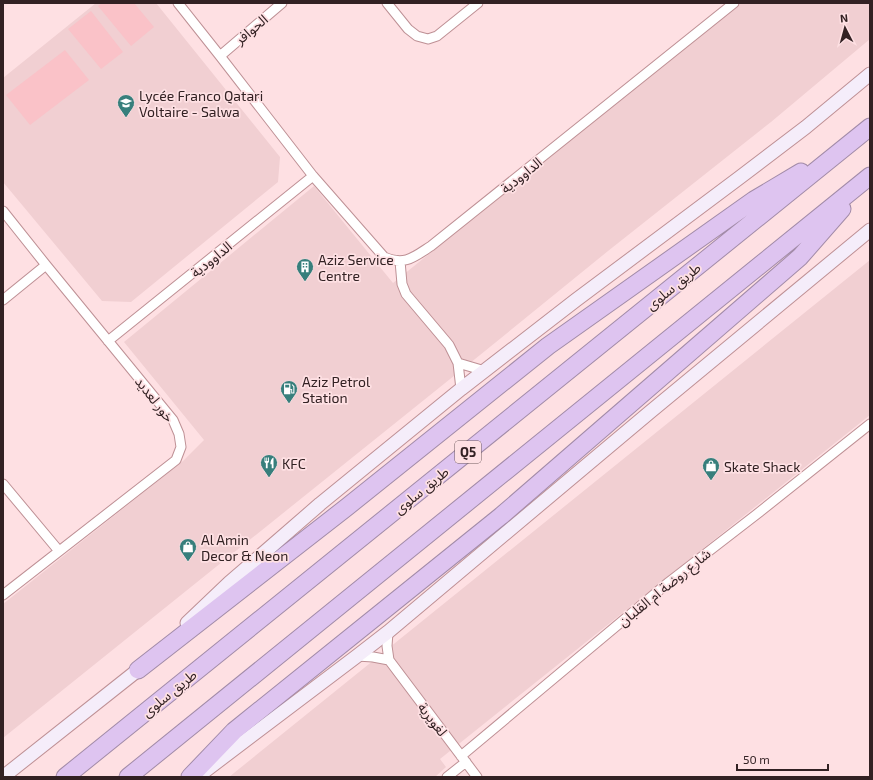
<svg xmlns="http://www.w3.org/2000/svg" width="873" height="780" font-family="'Exo 2','Noto Sans Arabic',sans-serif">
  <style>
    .built { fill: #f1cfd2 }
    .green { fill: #fac2c8 }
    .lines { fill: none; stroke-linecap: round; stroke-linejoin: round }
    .minor-casing { stroke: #be9095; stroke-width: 11 }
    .secondary-casing { stroke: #be9095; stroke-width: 15 }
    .motorway-casing { stroke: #a28ba8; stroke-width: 19 }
    .minor { stroke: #fff; stroke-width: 9 }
    .secondary { stroke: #f5edfa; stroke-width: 13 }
    .motorway { stroke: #dec4f0; stroke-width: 17 }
    .labels { text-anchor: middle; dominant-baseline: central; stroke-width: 3.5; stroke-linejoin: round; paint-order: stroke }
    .shield { fill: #fee0e3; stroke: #6f5a5d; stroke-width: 1 }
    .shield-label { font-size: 13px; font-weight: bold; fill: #322123 }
    .street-label { font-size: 14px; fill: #322123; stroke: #fee0e3 }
    .poi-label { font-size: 14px; fill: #322123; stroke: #fee0e3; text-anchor: start }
  </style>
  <rect width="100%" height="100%" fill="#fee0e3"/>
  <path class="built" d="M96,3H156L280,157L278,182L131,302L102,301L3,182V78Z
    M740,3H870V39L771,122L608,251L480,355L3,738V604L183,461L204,440L124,342L314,186L393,283Z
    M870,260V415L440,759L446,767L435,777H229Z"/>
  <path class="green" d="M102,3H134L154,27L131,46L98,6Z
    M91,11L123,52L101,69L68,29Z
    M65,50L89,80L30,125L6,95Z"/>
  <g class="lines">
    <defs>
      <path id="minor" d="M178,3L220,56L313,176L384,257C405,266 414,257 431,246L734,3
        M387,3L408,29L417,36L428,39L437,36L478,3
        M220,56L282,3
        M3,211L46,265L173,420L179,434L181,447L176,460L3,595
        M400,261L402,284L406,294L449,345L458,363L461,389
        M3,300L46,265
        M108,341L313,176
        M458,363L485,371
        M3,484L59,551
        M388,632L387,646L389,660L477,777
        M357,656L373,657L389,660
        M461,756L669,582L757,514L870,424
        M447,777L466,762"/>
      <path id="secondary" d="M187,623L229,583L320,504L461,389L576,300L739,178L806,127L870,74
        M201,774L357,656L388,632L650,412L870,230
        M3,777L138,670L144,665"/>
      <path id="motorway" d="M138,670L347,507L548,346L754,200L801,172
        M65,777L870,127
        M128,777L870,176
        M190,777L234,731L501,516L800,257L842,209"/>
    </defs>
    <use href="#minor" class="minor-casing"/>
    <use href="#secondary" class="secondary-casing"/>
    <use href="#motorway" class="motorway-casing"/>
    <use href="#minor" class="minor"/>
    <use href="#secondary" class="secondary"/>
    <use href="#motorway" class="motorway"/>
  </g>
  <defs>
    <symbol id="school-pin" viewBox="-11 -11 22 30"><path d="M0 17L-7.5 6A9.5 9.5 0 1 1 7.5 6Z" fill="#377f7c" stroke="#fee0e3"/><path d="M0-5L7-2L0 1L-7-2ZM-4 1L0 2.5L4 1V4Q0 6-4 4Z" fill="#fff"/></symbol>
    <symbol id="building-pin" viewBox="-11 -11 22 30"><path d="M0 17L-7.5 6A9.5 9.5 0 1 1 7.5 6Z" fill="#377f7c" stroke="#fee0e3"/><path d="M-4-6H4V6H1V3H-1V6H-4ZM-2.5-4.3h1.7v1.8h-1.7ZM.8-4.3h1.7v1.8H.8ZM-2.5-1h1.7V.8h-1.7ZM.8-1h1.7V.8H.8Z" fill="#fff"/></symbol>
    <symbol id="fuel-pin" viewBox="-11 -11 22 30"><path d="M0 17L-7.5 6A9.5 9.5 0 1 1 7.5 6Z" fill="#377f7c" stroke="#fee0e3"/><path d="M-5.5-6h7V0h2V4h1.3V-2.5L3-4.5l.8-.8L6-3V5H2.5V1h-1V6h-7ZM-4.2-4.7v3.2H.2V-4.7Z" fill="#fff"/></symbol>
    <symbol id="restaurant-pin" viewBox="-11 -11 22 30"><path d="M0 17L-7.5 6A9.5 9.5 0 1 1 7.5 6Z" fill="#377f7c" stroke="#fee0e3"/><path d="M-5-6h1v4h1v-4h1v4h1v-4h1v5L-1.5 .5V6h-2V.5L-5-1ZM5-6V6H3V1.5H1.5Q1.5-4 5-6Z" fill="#fff"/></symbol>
    <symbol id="shop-pin" viewBox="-11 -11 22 30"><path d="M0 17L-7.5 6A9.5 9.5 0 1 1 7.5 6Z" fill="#377f7c" stroke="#fee0e3"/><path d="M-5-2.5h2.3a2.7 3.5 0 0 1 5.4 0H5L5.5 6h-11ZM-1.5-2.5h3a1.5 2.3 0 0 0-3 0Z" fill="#fff"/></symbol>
  </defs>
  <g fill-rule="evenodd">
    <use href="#school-pin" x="116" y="93" width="20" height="27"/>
    <use href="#building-pin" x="295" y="257" width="20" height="27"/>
    <use href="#fuel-pin" x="279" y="379" width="20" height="27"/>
    <use href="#restaurant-pin" x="259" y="453" width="20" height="27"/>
    <use href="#shop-pin" x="701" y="456" width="20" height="27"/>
    <use href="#shop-pin" x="178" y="537" width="20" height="27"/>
  </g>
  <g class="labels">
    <rect class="shield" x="455" y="441" width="26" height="22" rx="3"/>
    <g class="shield-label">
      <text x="468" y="452">Q5</text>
    </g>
    <g class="street-label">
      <text transform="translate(251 29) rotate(-40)">الحوافر</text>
      <text transform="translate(521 175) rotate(-39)">الداوودية</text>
      <text transform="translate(211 259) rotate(-39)">الداوودية</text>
      <text transform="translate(673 286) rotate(-39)">طريق سلوى</text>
      <text transform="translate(155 399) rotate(52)">خور لعديد</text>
      <text transform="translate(421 490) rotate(-39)">طريق سلوى</text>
      <text transform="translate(664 587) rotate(-39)">شارع روضة ام القلبان</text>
      <text transform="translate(169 693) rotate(-39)">طريق سلوى</text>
      <text transform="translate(433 719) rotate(52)">لغويرية</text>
    </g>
    <g class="poi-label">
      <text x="139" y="95">Lycée Franco Qatari<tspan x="139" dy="16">Voltaire - Salwa</tspan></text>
      <text x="318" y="259">Aziz Service<tspan x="318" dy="16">Centre</tspan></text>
      <text x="302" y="381">Aziz Petrol<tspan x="302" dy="16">Station</tspan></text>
      <text x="282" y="463">KFC</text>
      <text x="724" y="466">Skate Shack</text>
      <text x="201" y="539">Al Amin<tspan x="201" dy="16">Decor &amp; Neon</tspan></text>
    </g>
  </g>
  <rect width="873" height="780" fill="none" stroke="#322123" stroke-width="8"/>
  <g transform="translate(845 28) rotate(354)" stroke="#fee0e3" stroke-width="3" paint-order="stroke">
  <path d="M0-3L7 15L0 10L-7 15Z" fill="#322123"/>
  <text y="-6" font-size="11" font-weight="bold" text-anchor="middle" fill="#322123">N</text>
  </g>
  <path d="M737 764v6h91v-6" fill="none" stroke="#322123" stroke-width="2"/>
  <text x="743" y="764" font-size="12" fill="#322123" stroke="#fee0e3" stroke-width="3" paint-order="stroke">50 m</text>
</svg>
